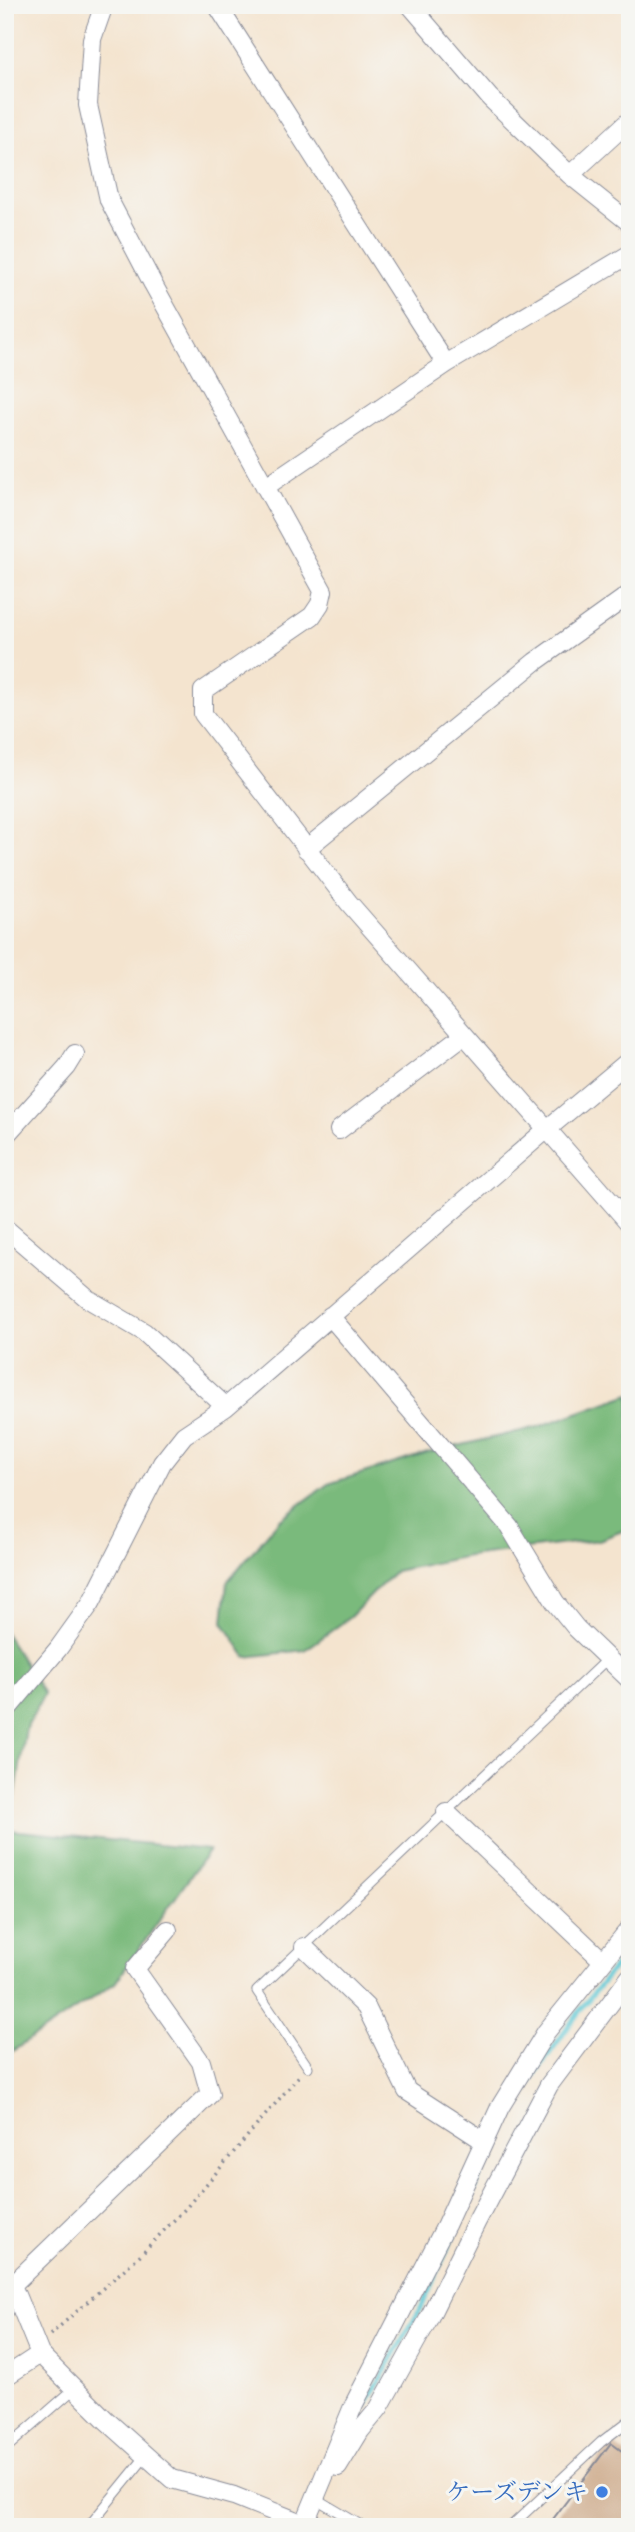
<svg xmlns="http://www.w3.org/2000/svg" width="635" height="2532" font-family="'IM FELL French Canon','Noto Serif JP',serif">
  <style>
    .forest { fill: #7aba7c; stroke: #4a746d; stroke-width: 2 }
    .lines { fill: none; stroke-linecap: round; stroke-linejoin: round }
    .stream { stroke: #5cc8d5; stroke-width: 5 }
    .building { fill: #cca888 }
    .lane-casing { stroke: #888a96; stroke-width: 11 }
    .street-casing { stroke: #888a96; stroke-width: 20 }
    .path { stroke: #888a96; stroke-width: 3.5; stroke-dasharray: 2 5; stroke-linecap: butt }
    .lane { stroke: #fff; stroke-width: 9 }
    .street { stroke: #fff; stroke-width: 18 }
    .shop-dot { fill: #3f7fe0; stroke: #f6f6f2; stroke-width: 2.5 }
    .labels { text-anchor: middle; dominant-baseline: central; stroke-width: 6; stroke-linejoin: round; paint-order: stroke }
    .shop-label { font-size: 24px; fill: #366cbe; stroke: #f6f6f2; text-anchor: end }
  </style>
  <rect width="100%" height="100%" fill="#f6f6f2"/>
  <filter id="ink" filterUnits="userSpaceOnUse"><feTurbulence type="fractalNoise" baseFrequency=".0143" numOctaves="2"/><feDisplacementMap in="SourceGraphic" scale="14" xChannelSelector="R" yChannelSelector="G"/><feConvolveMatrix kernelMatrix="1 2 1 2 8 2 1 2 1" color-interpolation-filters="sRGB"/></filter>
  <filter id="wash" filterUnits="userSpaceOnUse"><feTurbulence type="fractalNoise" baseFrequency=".00686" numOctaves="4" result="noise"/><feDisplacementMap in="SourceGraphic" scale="28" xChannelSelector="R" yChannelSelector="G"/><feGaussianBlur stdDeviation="1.57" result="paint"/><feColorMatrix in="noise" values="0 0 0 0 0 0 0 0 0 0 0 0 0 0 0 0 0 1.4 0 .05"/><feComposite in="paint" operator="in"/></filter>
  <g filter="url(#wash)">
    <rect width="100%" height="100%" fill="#f4e4cf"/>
    <path class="forest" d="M630,1394V1528L599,1540L468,1556L395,1571L350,1617L305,1650L246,1657L223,1622L227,1582L279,1520L328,1484L428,1453L538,1427Z
      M5,1633L44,1694L26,1728L10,1830L209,1850L115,1983L5,2056Z"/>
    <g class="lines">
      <path class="stream" d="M358,2418L422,2306L487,2159L534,2075L583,2006L630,1948"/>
    </g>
    <g id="blocks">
      <path class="building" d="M611,2443L630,2457V2527H547Z"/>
    </g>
  </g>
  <g filter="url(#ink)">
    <use href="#blocks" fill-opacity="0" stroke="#888a96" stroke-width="2"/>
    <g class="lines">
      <defs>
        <path id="lane" d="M308,2067L257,1991L607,1659
          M5,2449L74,2389
          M318,2500L364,2527
          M88,2527L146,2456
          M510,2527L601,2442L630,2420"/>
        <path id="street" d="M104,5L92,39L88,105L109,200L153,284L323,591L320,604L312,616L203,691V714L349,903L630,1224
          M217,5L446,364
          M410,5L490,98L570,175L630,223
          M570,175L630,120
          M265,487L446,364L630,254
          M306,849L535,662L630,594
          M339,1130L464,1035
          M5,1136L67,1067L75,1054
          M5,1228L88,1299L144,1332L226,1407
          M330,1316L509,1526L555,1602L576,1628L630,1680
          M5,1712L58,1649L91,1603L162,1463L184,1435L226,1407L546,1130L630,1060
          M446,1812L603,1961
          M304,1947L366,2007L407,2091L484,2141
          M40,2354L12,2285L210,2094L201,2062L135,1969L168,1930
          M5,2377L40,2354L106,2420L172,2479L234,2496L304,2524
          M338,2467L360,2431L379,2408L428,2320L477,2221L549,2085L630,1977
          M303,2527L354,2404L446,2225L500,2107L546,2032L630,1928"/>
      </defs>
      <use href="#lane" class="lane-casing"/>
      <use href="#street" class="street-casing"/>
      <path class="path" d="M50,2335L137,2258L185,2209L299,2076"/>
      <use href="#lane" class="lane"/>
      <use href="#street" class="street"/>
    </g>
  </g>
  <circle class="shop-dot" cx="602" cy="2492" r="7"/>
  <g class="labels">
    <g class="shop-label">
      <text x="588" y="2492">ケーズデンキ</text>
    </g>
  </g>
  <rect width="635" height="2532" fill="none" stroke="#f6f6f2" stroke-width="28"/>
</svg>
